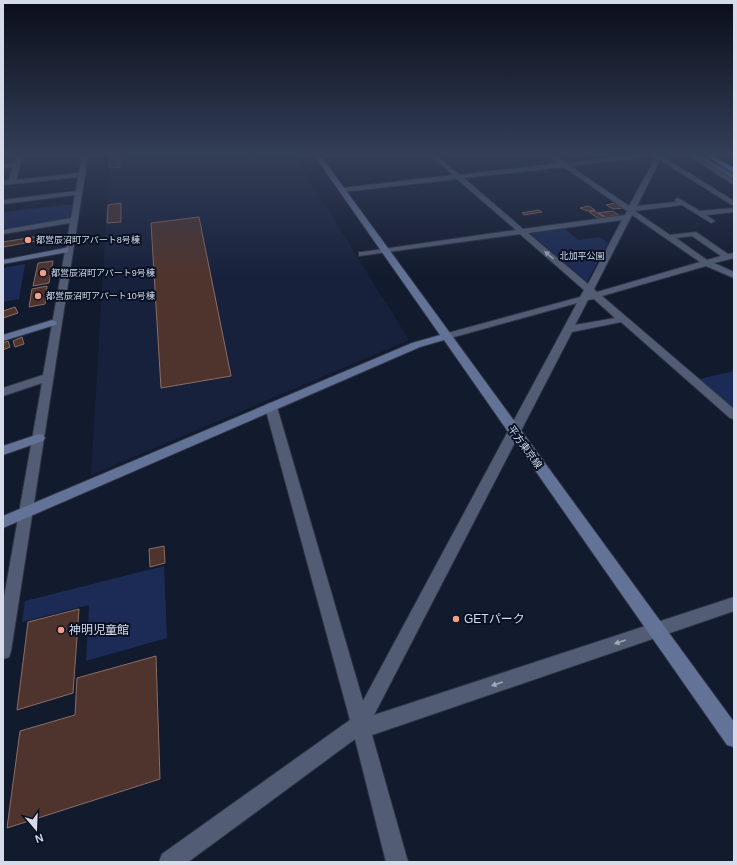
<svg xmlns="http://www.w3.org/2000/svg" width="737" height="865" font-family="Helvetica,'Noto Sans JP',sans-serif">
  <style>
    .built { fill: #18213c }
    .green { fill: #1c2b55 }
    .building { fill: #4f342d; stroke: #8c6d65 }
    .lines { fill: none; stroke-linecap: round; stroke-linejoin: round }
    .street-casing { stroke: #303444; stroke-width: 2 }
    .secondary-casing { stroke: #303444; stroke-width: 2 }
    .highway-casing { stroke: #303444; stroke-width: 2 }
    .street { fill: #525d75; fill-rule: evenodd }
    .secondary { fill: #637398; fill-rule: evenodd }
    .highway { fill: #8aa6eb; fill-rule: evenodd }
    .oneway { fill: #a1a9bb }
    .poi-dot { fill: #f49e88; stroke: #091124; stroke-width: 1.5 }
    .labels { text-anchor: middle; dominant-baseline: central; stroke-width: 4; stroke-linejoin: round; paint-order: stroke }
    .far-poi-label { font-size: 9px; fill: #d5dbe9; stroke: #091124; text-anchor: start }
    .far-park-label { font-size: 9px; fill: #d3dcef; stroke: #091124 }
    .street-label { font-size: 10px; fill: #d5dbe9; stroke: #091124 }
    .near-poi-label { font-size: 12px; fill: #d5dbe9; stroke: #091124; text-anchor: start }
  </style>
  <rect width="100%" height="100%" fill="#121a2e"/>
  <path class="built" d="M110,155H294L409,340L91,475Z"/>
  <path class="green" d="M73,204L70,219L3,229V212Z
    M564,228L578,240L600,237L608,243L587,282L530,233Z
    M25,264L19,299L3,302V268Z
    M734,371V410L699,379Z
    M164,566L167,638L86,661L89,605L22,622L25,601Z"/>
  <path class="building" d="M110,155H120V167L109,168Z
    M121,203V222L107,223L108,205Z
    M615,203L622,208L613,209L606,205Z
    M589,206L595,210L588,211L580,208Z
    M538,210L542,212L524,215L522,213Z
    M595,211L599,214L604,217L598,218L589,212Z
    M612,211L619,215L606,217L598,213Z
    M199,217L231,376L161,388L151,223Z
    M52,234L53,238L3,247V242Z
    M53,261L49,283L33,286L38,263Z
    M47,286L45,304L29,307L32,289Z
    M15,307L18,313L3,318V311Z
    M22,337L24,344L15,347L13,341Z
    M8,341L10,347L3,350V343Z
    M164,546L165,563L150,567L149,549Z
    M79,609L73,693L17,710L28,622Z
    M156,656L160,779L7,828L20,731L75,715L77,678Z"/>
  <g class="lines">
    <defs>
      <path id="street" d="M17,155H23L16,180L79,173L82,155H88L11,651L9,657L3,659V603L42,383L3,396V388L43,375L70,223L3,234V230L71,218L75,195L3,204V200L76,191L78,177L3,185V181L9,180L13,167L3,168V164L15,163Z
        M430,155H436L460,175L559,163L548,155H555L566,163L634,155H651L648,157L570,166L629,206L656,157L653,155H663L662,156L734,201V206L732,205L660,160L637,206L676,202L675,200L678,198L700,211L734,208V212L706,215L715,221L711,223L682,205L635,211L670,235L696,232L728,254L734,253V258L714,263L734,272V278L706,266L602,296L734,409V419L730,418L621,322L572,332L374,715L734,597V611L372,735L408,862H386L355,739L188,862H159L162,854L350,720L265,407L267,404L271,403L277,407L363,701L577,303L447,339L442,336L444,334L580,297L584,290L520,234L359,256V252H362L516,230L457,179L343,192L340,190L343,188L453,175ZM564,167L627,211L625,215L523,229L464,178ZM632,215L700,262L597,292L594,289ZM622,220L588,284L528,233ZM692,236L721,256L707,260L676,238ZM594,299L615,318L575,325L588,300Z
        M687,155H694L734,180V185Z"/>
      <path id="secondary" d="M314,155H320L734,722V747L727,745L444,340L420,347L3,528V516L412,343L440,335Z
        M694,155H701L734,174V179Z
        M65,248H68V252L3,264V260Z
        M52,320L55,321L57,323L55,325L3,341V335Z
        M39,434L43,435L45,438L43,441L3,455V446Z"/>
      <path id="highway" d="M705,155H712L734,168V173Z"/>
    </defs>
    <use href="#street" class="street-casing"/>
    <use href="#secondary" class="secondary-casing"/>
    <use href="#highway" class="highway-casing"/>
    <use href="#street" class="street"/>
    <use href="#secondary" class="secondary"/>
    <use href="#highway" class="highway"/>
  </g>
  <defs><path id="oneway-solid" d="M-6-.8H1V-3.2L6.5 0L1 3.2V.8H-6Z"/></defs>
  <g class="oneway">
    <use href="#oneway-solid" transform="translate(549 255) rotate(-139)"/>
    <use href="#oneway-solid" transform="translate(620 642) rotate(161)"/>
    <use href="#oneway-solid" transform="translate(497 684) rotate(161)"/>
  </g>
  <linearGradient id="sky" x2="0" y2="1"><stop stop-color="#0a0e19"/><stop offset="0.56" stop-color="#333e57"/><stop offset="1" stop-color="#333e57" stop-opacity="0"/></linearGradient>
  <rect width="737" height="276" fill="url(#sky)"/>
  <g class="poi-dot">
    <circle cx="28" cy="240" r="4"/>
    <circle cx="43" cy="273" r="4"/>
    <circle cx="38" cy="296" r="4"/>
    <circle cx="456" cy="619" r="4"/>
    <circle cx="61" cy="630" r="4"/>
  </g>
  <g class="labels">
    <g class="far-poi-label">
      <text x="36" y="240">都営辰沼町アパート8号棟</text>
      <text x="51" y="273">都営辰沼町アパート9号棟</text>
      <text x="46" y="296">都営辰沼町アパート10号棟</text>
    </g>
    <g class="far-park-label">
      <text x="582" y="256">北加平公園</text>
    </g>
    <g class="street-label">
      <text transform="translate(525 447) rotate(54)">平方東京線</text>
    </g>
    <g class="near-poi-label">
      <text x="464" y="619">GETパーク</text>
      <text x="69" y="630">神明児童館</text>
    </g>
  </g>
  <rect width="737" height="865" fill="none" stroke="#d5dbe9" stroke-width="8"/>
  <g transform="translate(36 829) rotate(161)" stroke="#091124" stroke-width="3" paint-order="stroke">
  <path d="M0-3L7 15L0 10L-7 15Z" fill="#d5dbe9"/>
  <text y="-6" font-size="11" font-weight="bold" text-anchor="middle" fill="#d5dbe9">N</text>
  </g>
</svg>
